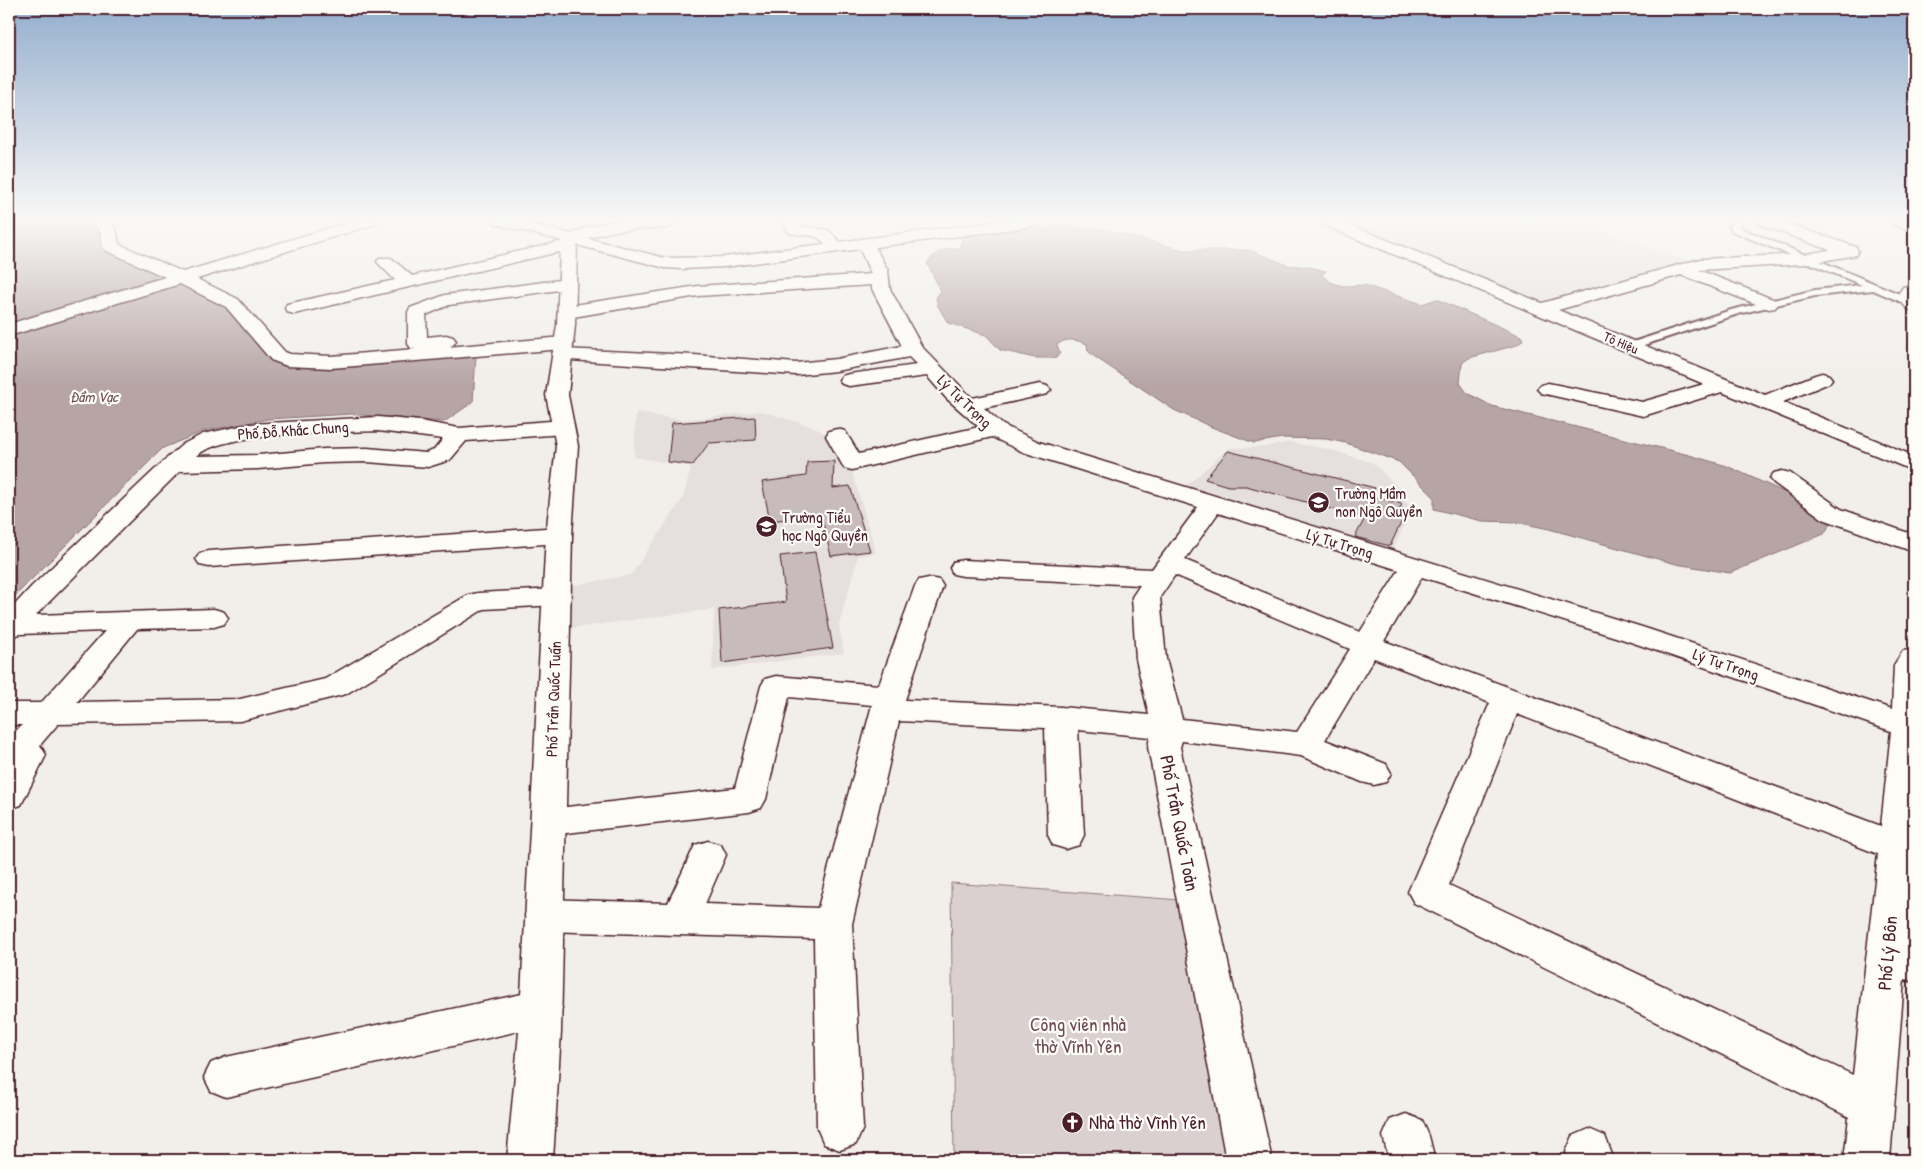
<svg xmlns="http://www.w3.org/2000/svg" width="1923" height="1169" font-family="'Patrick Hand',sans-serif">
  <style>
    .built { fill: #e5dfdd }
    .green { fill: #d9d0cf; stroke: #92787d }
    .water { fill: #b7a5a6; stroke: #8b6f75 }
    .building { fill: #c8bbbb; stroke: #4a1f2b }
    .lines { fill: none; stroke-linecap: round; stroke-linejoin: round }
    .lane-casing { stroke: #4a1f2b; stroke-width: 4 }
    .street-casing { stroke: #4a1f2b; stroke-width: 3 }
    .secondary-casing { stroke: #4a1f2b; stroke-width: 3 }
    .lane { fill: #fdfcf7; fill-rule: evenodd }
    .street { fill: #fdfcf7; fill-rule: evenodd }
    .secondary { fill: #fdfcf7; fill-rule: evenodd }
    .labels { text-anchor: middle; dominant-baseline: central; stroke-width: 4.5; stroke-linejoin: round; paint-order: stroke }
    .far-street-label { font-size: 14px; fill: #4a1f2b; stroke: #fdfcf7 }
    .far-water-label { font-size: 15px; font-style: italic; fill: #704e56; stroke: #fdfcf7 }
    .street-label { font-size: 16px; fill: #4a1f2b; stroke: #fdfcf7 }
    .poi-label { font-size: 16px; fill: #4a1f2b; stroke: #fdfcf7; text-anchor: start }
    .near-street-label { font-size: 19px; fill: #4a1f2b; stroke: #fdfcf7 }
    .near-park-label { font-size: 19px; fill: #6e4b54; stroke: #fdfcf7 }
    .near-poi-label { font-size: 19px; fill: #4a1f2b; stroke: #fdfcf7; text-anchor: start }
  </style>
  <rect width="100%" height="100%" fill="#f2efeb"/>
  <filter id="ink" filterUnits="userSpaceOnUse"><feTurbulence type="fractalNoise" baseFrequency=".02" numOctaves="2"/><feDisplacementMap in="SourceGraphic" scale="10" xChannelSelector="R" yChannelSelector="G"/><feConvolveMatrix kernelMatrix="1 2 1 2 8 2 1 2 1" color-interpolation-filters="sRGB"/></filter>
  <g filter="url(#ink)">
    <path class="built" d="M510,221H637L635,223L577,233Z
      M1381,221H1572L1686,261L1532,303L1348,226Z
      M761,411L814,427L833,439L852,471L876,553L858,556L839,625L844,653L712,670L714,609L565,629L570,586L631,575L683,498L691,467L634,457L636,413L684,420Z
      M1290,442L1331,450L1373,463L1402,491L1411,512L1392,551L1185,487L1229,448L1263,447Z"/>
    <path class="green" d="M951,883L1181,900L1227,1160H954Z"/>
    <path class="water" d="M9,221L87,222L98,226L104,233L105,247L158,271L154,279L9,324Z
      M1067,226L1101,229L1184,250H1249L1287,265L1310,267L1326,271L1322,275L1330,282L1343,286L1364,285L1422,304L1437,299L1523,337L1522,341L1517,345L1469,358L1462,363L1460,383L1467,393L1492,406L1689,455L1727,466L1788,494L1831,523L1824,534L1730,573L1676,564L1549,529L1516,522L1482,521L1434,509V497L1399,462L1346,443L1326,439L1282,438L1254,443L1214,428L1174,410L1095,357L1088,351L1087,344C1077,340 1066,337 1057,345L1060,353L1056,358H1035L1000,350L986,335L948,323L938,306L936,298L941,291L927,263C937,251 945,248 960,248L963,235Z
      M175,282L188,285L224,305L273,360L476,355L473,402L444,422L351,414L268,419L204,431L163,448L9,602V332Z"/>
    <path class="building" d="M755,417L756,440L709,443L693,465L668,462L672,423Z
      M1228,451L1375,488L1370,496L1402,504L1399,511L1406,512L1390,546L1355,537L1365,518L1246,486H1228L1205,479Z
      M834,461L833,488L850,486L870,551L831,556L821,515L770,521L762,482L806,476L807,462Z
      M815,552L833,648L722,663L719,610L786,602L780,556Z"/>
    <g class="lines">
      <defs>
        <path id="lane" d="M1734,221H1743L1738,227L1914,300V303L1906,304L1873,290L1815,296L1738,314L1635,348H1627L1626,346L1627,344L1731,310L1815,290L1862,285L1732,231L1729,226Z"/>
        <path id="street" d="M95,221H111L110,223L116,229L119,244L183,272L353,221H377L375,224L197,279L238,299L285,352L290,354L331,356L415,349L411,348L408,344V312L410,308L445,295L567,279L573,280L576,284L573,288L449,305L426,315L427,337L446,335L453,337L456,341L453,345L447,347L564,337L571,339L574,343L571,347L562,349L694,355L796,363L836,359L902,346L872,289V285L698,296L567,318L560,316L558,312L560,308L567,306L698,286L871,274L857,243L859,240H871L873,243L888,271L890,289L922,347L972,398L1040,384L1047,386L1051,390L1047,394L984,408L1003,425L1039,442L1642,627L1892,709L1894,665L1903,651L1914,649V854L1907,944L1914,947V982L1904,979L1890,1160H1844L1849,1117L1414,903L1408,892L1490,703L1374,658L1325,740L1386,764L1391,773L1386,782L1374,785L1362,782L1301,756L1182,741L1180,747L1272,1160H1226L1148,747L1150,737L1078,730L1084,835L1079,845L1066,849L1053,845L1048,835L1045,728L899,721L852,924L863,1128L856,1144L840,1150L824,1144L817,1128L814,939L544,931L530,926L525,915L530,904L544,899L668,903L695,845L708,841L721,845L726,855L705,904L818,908L872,705L789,697L766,799L761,808L749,812L549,835L537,831L531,822L537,813L549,809L735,788L761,686L765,679L776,676L879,685L915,586L919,580L929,578L939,580L943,586L905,700L1061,707L1149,715L1136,659L1132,597L1140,585L963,576L953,574L950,568L953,562L963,560L1152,569L1198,507L1023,452L992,437L852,470L844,468L826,436L829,431L837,429L845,431L859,454L979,427L946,398L927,376L849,386L842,384L839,380L842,376L849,374L917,365L909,357L836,371L796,375L555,359L552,355L555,351L562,349L331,368L287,366L271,360L226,307L180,284L9,336V324L165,277L105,250L103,247L100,231L94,225ZM1218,513L1399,570L1360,632L1185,560ZM1175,575L1350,649L1297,732L1182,719L1166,659L1160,597ZM1422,577L1622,639L1891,731L1881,826L1384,641ZM1517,714L1878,854L1853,1075L1449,885Z
          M613,221H675L672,226L666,228C630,229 611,228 577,243L578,245L576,248L294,314L287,312L285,308L287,304L395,280L377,262L379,258H391L412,276L564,241L565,237L588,227Z
          M782,221H798L801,226L828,230L845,247L843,250C830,254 828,244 818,238C811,234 798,235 789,233Z
          M1319,221H1340L1542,303L1700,259L1805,254L1830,250L1759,224L1757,221H1780L1856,247L1858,251L1856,255L1805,264L1699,270L1775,300L1778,304L1775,308L1769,309L1681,275L1558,310L1765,395L1815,375L1822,373L1829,375L1832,379L1829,383L1783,402L1914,456V471L1722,392L1643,416L1541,393L1537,389L1541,385L1548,383L1642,402L1704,384L1321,224Z
          M1914,284V311L1908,309L1896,297L1903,287Z
          M378,417L420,421L459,428L563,420L571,422L574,427L571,432L563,434L466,441L450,460L428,467L367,462L324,463L258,469L180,471L36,615L214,609L224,612L228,618L224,624L214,627L137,629L77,702L240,699L325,679L468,595L478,593L557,589L567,591L571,597L567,603L557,605L484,609L346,694L240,721L58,724L40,745L46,755L21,805L9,809V762L12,755C5,741 12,735 22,725H9V703H41L105,631L20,634L9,637V611L32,586L166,459L183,444L203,434L250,424ZM378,431L443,439L434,450L426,453L367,448L324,449L258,455L196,456C225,431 337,433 378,431Z
          M1782,471L1790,473L1841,509L1914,535V552L1823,519L1774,483L1770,478L1774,473Z
          M559,527L568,530L572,535L568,540L559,543L209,567L200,565L196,559L200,553L209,551Z
          M541,990L556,995L562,1008L556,1021L541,1026L226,1097L211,1091L204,1077L211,1063L226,1057Z
          M1406,1114L1422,1120L1429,1136L1435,1160H1389L1383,1136L1390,1120Z
          M1589,1129L1605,1136L1614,1160H1568L1566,1152L1573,1136Z"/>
        <path id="secondary" d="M494,221H520L665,258L724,257L1000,221H1043L1041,224L1035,226L724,267L683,269L665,268L577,245L575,325L568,395L578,446L572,535L561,1032L553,1160H507L519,1032L546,535L556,446L546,395L557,325L560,249L562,241L496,224Z
          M1890,221L1914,222V232L1892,224Z"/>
      </defs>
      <use href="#lane" class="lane-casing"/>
      <use href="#street" class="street-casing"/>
      <use href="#secondary" class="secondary-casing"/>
      <use href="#lane" class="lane"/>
      <use href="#street" class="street"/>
      <use href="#secondary" class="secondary"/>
    </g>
  </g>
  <linearGradient id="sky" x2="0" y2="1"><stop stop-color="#94aece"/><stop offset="0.57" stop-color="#f9f8f6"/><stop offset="1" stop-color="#f9f8f6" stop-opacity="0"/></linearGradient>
  <rect width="1923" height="385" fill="url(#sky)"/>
  <defs>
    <symbol id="school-disc" viewBox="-11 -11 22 22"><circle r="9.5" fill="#4a1f2b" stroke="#fdfcf7"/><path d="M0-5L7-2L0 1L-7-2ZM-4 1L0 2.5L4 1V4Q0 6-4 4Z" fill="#fff"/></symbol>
    <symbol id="church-disc" viewBox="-11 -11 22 22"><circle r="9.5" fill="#4a1f2b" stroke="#fdfcf7"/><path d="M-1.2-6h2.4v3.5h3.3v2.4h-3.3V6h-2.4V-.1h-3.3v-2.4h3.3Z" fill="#fff"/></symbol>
  </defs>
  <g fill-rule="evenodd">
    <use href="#school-disc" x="1306" y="490" width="25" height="25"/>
    <use href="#school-disc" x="754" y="514" width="25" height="25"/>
    <use href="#church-disc" x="1060" y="1110" width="25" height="25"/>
  </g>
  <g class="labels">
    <g class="far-street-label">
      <text transform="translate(1621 342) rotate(23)">Tô Hiệu</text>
    </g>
    <g class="far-water-label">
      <text x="94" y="396">Đầm Vạc</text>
    </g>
    <g class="street-label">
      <text transform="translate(965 401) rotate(44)">Lý Tự Trọng</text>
      <text transform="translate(293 430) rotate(-4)">Phố Đỗ Khắc Chung</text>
      <text transform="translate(1340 543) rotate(17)">Lý Tự Trọng</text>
      <text transform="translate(1726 664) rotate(19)">Lý Tự Trọng</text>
      <text transform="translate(553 699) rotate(-88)">Phố Trần Quốc Tuấn</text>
    </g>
    <g class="poi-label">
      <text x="1335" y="493">Trường Mầm<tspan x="1335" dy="18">non Ngô Quyền</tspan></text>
      <text x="782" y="517">Trường Tiểu<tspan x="782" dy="18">học Ngô Quyền</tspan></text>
    </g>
    <g class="near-street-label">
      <text transform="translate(1180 823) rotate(79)">Phố Trần Quốc Toản</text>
      <text transform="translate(1887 953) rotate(-85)">Phố Lý Bôn</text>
    </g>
    <g class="near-park-label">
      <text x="1078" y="1024">Công viên nhà<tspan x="1078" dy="22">thờ Vĩnh Yên</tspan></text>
    </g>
    <g class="near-poi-label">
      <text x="1089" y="1122">Nhà thờ Vĩnh Yên</text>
    </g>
  </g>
  <rect width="1923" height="1169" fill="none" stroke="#fdfcf7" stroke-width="30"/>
  <rect x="15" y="15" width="1893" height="1139" fill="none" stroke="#4a1f2b" stroke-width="2" filter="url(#ink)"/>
</svg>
